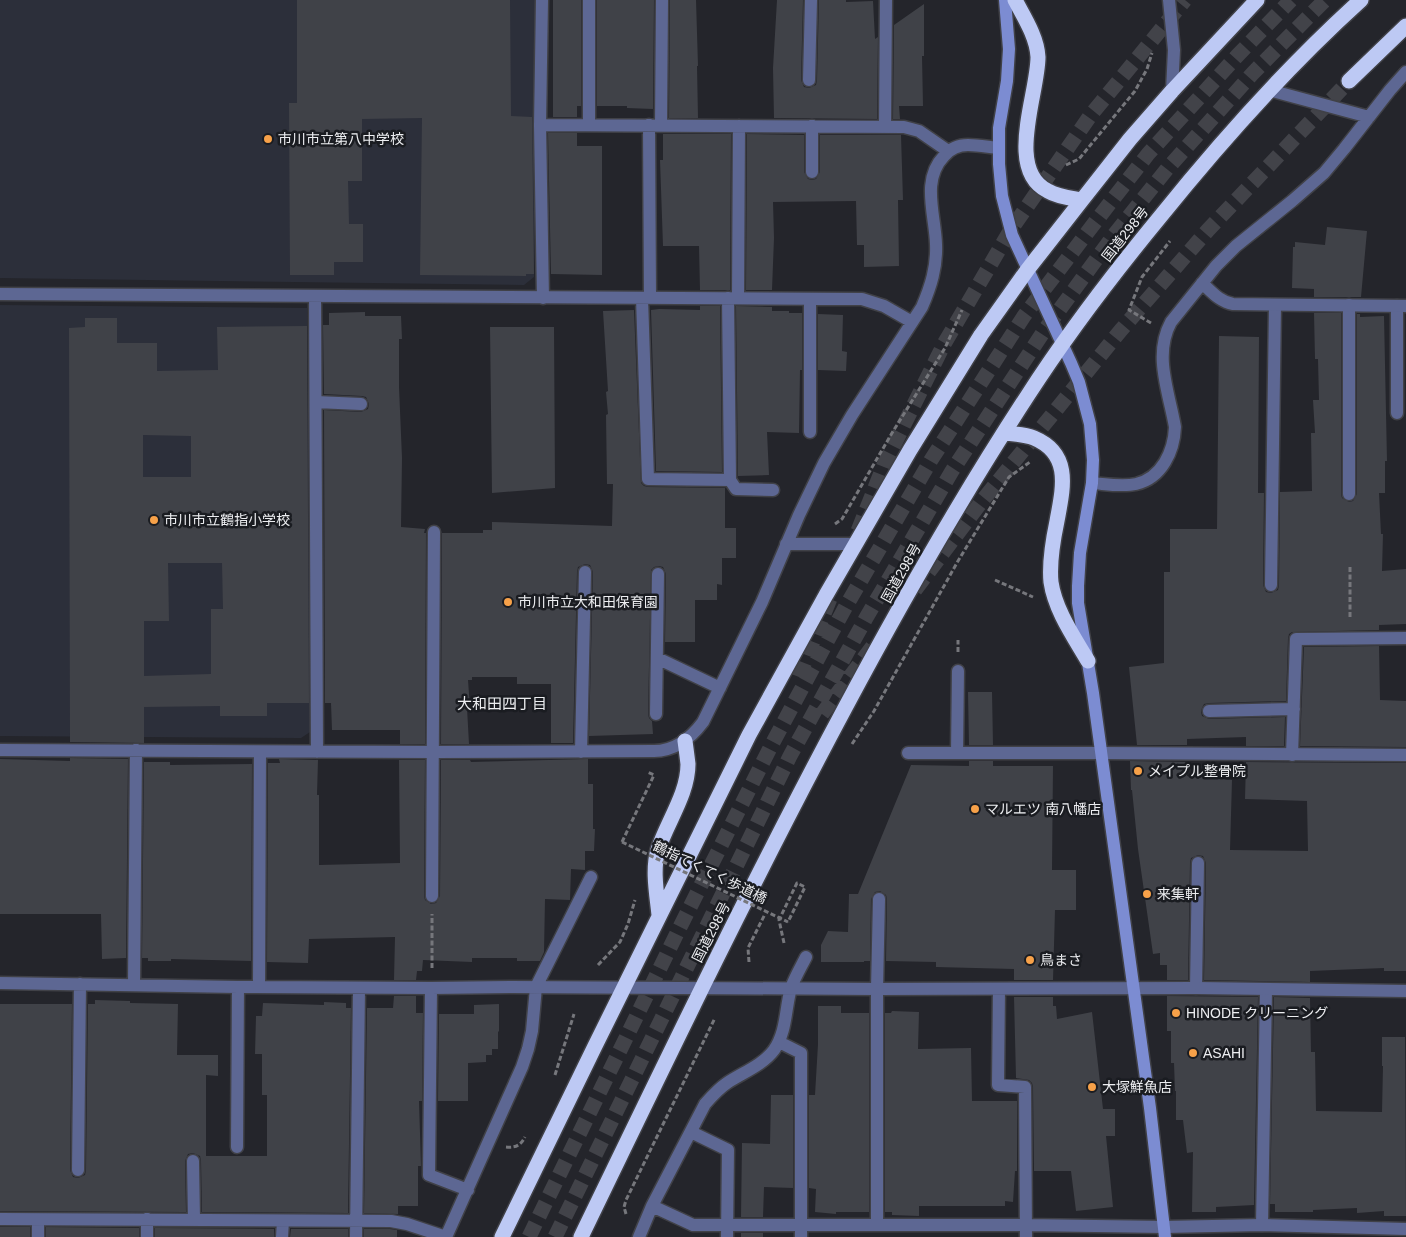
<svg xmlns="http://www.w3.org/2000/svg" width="1406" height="1237" font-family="Arial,'Noto Sans JP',sans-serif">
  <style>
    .built { fill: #2c2f3a }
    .building { fill: #404248; fill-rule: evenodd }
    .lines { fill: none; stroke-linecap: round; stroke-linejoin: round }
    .highway-tunnel { stroke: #424349; stroke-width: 15; stroke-dasharray: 15 8; stroke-linecap: butt }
    .lane-casing { stroke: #404147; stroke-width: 15 }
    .street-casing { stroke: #404147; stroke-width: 15 }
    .secondary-casing { stroke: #404147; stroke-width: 15 }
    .highway-casing { stroke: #404147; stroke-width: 18 }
    .path { stroke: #76777c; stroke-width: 3; stroke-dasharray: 5 2.5; stroke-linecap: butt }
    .lane { stroke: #5d6793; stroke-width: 12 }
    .street { stroke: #5d6793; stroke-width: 12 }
    .secondary { stroke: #7c8cd2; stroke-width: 12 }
    .highway { stroke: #bdc9f4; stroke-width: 15 }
    .path-bridge { stroke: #76777c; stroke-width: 3; stroke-dasharray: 5 2.5; stroke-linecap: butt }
    .poi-dot { fill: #f7a149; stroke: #1a1c21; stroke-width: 2 }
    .labels { text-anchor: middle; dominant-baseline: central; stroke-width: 5; stroke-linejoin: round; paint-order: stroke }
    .poi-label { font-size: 14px; fill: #ecedf0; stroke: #1a1c21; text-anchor: start }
    .street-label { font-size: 14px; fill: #ecedf0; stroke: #1a1c21 }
    .neighbourhood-label { font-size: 15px; fill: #ecedf0; stroke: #1a1c21 }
  </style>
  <rect width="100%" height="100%" fill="#24252b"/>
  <path class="built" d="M0,0H536L534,277L524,285L0,278Z
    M0,305L307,308L310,732L301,738L0,736Z"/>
  <path class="building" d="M297,0H510L511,116L532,117L534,274H526V276L420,275L422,118L362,119V181H348L349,224H363V262H334V275H290L289,103H297Z
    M553,0H581V106H577V117H548H553Z
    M597,0H654L653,109L627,108V106H597Z
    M670,0H696L698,66H697L698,118H669Z
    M777,0H803L801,80L804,87L809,88L816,85L817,80L819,0H846V2L873,1L875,39L878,37L877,119L774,118L773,68Z
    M924,4V56H922L923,106H899L900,119H893L894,25Z
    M548,133H577V146H602V275L551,274Z
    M663,134H731L730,290H700L699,246H663L660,160H663Z
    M747,134L804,135V172L808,179L812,180L816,179L820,172V135H901L903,200H898L899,266L864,267V245H857L856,201L773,202L774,238L772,290H746Z
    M1327,227L1367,231L1361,297H1314V289L1292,288L1293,247H1295V242L1325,245Z
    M700,306H720L722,472L656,471L651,310L659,309L700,310Z
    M736,306L772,307V311H789V313H802V370H800L799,433L767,432L769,475L738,476Z
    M634,310L641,483L644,486L648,487L725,488V528H736V558H722V585L717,584V600H695V642H665L666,574L663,567L659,566L654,567L651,570L648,714L649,718L652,721L653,734L589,736L593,572L590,565L585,564L578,567L577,572L573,743H551V684H517V677H472V680H468L470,708H467L469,744H441L442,533H483V530H492V522L612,526L613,484H607L606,415L608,414L606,392L608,391L603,311Z
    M365,312V316H401L402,339H399V387L402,458L401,527L425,529L424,533H426L425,744H400V730H332L331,703H325L324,410L361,412L368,409L369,404L366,397L362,396L324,394L323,325H329V313Z
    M1314,313H1341V494L1342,498L1349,502L1353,501L1357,494V314H1360V317L1384,316L1387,461H1385V493H1379L1381,534H1383L1382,571L1406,569V624L1379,625V630L1292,632L1289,634L1288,639L1286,701L1209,703L1204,704L1202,708L1201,712L1202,716L1209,719L1285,717L1284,746H1246V737L1187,739V745H1137L1129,667L1164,663V572H1170V529H1217L1219,336L1259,337L1258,493H1264L1263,585L1266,592L1271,593L1278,590L1279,585L1280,492L1312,491L1311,433H1315L1313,400H1319L1318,359H1315Z
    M818,314L843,315L842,351L847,352L846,371L818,370Z
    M85,318H117V343H157V371L218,370L217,327L307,326L309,703H267V716H220V706L144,707V743L70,742L69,328L85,327ZM143,435L191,436V477H143ZM168,563H222L223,609H211V674L144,676V621H169Z
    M490,327H554L555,488L492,493Z
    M1379,646L1380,700L1406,701V747L1300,746L1304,647Z
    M968,692H992L993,745H969Z
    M70,758L128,759L126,958L102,959L101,914H0V759L70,761Z
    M144,759V762H170V765L252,764L251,961L171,959V961H148V958H142Z
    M279,759L318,760L317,795H319V865L400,863L399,760H425L424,896L425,900L431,904L436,903L440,896L441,760H470L471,762L588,759V784H593V829H595L594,851H585V870L571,869L570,900L545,899L544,952L540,961H517V958H472V962L423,960L422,971H417L416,980H394L395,937L309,939L308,963L267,962L268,763H280Z
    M969,761H993V766H1053L1052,870H1076V910H1055L1053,980H1014V969L936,967V962L886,961L887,899L886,895L880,891L875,892L871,899L870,961H864V962H821V945L828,931L848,932L849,894H858L911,765L969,766Z
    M1130,761L1187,762V776L1232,780L1230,850L1308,851L1307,801L1245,799L1246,762L1406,763V971H1384V968L1310,971V982L1204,980L1206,863L1203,856L1198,855L1191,858L1190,863L1188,980H1167V965H1160V953L1153,954L1138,849L1132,790H1131Z
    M394,996H416V1013H423L422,1101H419L421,1166H418V1206H398V1214L364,1213L367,1008H393Z
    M1167,996L1258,997L1254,1205L1216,1207V1212H1192L1193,1152L1187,1153L1183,1120H1176V1091H1175L1174,1063H1171V1031H1167Z
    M1014,997H1053V1006H1056L1057,1019L1092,1012L1103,1109H1115V1136H1106L1113,1207L1076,1211L1071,1171H1034L1033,1087L1032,1083L1029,1080L1016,1078Z
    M1274,997L1310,998L1311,1052H1315L1316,1111L1382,1112L1383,1066H1382V1037H1405L1406,1216H1384V1211L1357,1213V1208L1313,1210V1212H1275V1204H1270Z
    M95,1000L130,1001V1003L178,1004L177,1055H218V1076L206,1075V1156H267V1095H262V1054H255L256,1016H262L263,1003L324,1005V1002L346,1003V1008H351L348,1213L202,1212L201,1161L200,1156L193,1153L188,1154L185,1161L186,1212L0,1211V1004H72L70,1170L73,1177L78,1178L85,1175L86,1170L88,1004H95Z
    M499,1004V1031L498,1032V1049H492V1055H486V1062L468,1063V1101H438L439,1014H474V1005Z
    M818,1006H841V1013H869V1212H836V1214L815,1212L816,1189L809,1188V1095H815L818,1044Z
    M892,1011L919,1012L918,1049L971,1048L972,1101H1017V1171H1015L1013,1202L1005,1201V1206H919V1216L892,1215V1212H885V1013H891Z
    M771,1095H793V1188L764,1187L763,1217H741L742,1143L770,1144Z
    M0,1227H30V1237H0Z
    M46,1227L139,1228V1237H46Z
    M155,1228L274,1229V1237H155Z
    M291,1229H348V1237H290Z
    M364,1229H390L397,1230V1237H364Z
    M741,1233H763V1237H741Z"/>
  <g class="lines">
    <path class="highway-tunnel" d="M858,531L884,465L944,344L1010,231L1090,116L1185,0
      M915,590L982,501L1121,330L1208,230L1349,81
      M799,677L831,596
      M822,714L873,646
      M529,1237L680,927L771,746L846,606L931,460L1024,316L1096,221L1148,154L1237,56L1291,0
      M555,1237L790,756L866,618L952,471L1044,331L1114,235L1167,169L1253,73L1325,0"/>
    <defs>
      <path id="lane" d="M1397,306V413
        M1349,494V305
        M1271,585L1275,305
        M1209,711L1294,709
        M1101,753L1406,755
        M1292,755L1296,639L1406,638
        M1196,988L1198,863
        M1262,1225L1266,990"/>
      <path id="street" d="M542,0L540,125L543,298
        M1169,0L1174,50L1172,91
        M809,80L811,0
        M1269,90L1369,117
        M540,125L904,127L919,131L948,151
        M589,125V0
        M649,125L650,298
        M661,126L662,0
        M812,126V172
        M885,127L886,0
        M1202,283C1212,292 1220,302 1233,304L1406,306
        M0,294L862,299L884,306L912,322
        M315,296L317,752
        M642,298L648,479L730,480L728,298
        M738,298L739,126
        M810,299V432
        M316,402L361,404
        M730,480L736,489L773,490
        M1092,483C1106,484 1122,487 1136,484C1162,478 1174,451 1175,427C1169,392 1153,355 1171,322L1216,266L1236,246L1292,201L1324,173L1344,149L1390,90L1406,72
        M786,544H855
        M657,658L720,688
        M656,714L658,574
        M0,750L434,752L654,751C675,751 691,738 703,722L762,602L799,515L824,463L852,415L922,307C931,286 937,267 936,244C935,214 921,180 944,156C950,149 959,145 968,145C978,145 988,147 998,148
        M581,752L585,572
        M908,753H1101
        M957,753L958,671
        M432,896L434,532
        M0,983L238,987L431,988L511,987L877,989L1196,988L1406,991
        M134,985L136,750
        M259,987L260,752
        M431,988L429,1175L468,1190
        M999,989L998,1085L1025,1087L1026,1237
        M779,1042L801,1053V1237
        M691,1132L728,1150L727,1237
        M237,1147L238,987
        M193,1161L194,1219
        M78,1170L80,984
        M652,1206L693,1225H1026L1164,1227L1262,1225L1406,1229
        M0,1219L391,1221L407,1224L446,1237
        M877,1225V989L879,899
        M38,1237V1220
        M147,1237V1219
        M282,1237L283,1221
        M356,1237L359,988
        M446,1237L522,1067L528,1049L532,1031L536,987L591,877
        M639,1237L652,1206L705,1104C712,1096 718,1089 727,1083C742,1073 763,1065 774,1050C787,1031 785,1009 791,988C795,977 801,967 806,957"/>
      <path id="secondary" d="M1005,0L1009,49L1007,81L999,128V164L1002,196L1012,235L1071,363L1079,382L1090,424L1093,460L1092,483L1080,553L1078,586V603L1093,693L1150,1108L1165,1237"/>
      <path id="highway" d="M1015,0C1024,17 1037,37 1038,57C1038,94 1005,170 1048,191C1058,197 1071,198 1082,200
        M1349,81L1406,26
        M1004,433C1014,434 1024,434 1034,438C1072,454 1063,488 1057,521C1053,540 1049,562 1051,582C1055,610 1074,637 1088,661
        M659,915C657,895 652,870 658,850C667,822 688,794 688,764C687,756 686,748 685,741
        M502,1237L595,1046L749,735L826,595L910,450L981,335L1028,269L1082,200L1130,139L1172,91L1257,0
        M581,1237C667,1059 752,882 845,708C902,601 962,496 1028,395C1068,333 1113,274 1160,217C1222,140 1288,66 1361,0"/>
    </defs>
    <use href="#lane" class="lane-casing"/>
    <use href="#street" class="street-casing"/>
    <use href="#secondary" class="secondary-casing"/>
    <use href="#highway" class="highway-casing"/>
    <path class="path" d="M1066,165L1079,159L1135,91L1147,69L1152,53
      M1151,323L1129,310L1142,277L1170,241
      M835,524L842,519L892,433L945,348L962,310
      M1350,567V619
      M995,580L1033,597
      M958,652V640
      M852,744L874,711L958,561L1009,477L1030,462
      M622,842L654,775L647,772
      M784,943L779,920L797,883L805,887L788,922
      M749,962L748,948L765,914
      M598,965L620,942L628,924L635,900
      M432,968V914
      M555,1075L574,1014
      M506,1147C516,1148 521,1145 525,1137
      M626,1214L624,1207L626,1200L715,1018"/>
    <use href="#lane" class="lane"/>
    <use href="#street" class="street"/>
    <use href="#secondary" class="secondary"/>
    <use href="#highway" class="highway"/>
    <path class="path-bridge" d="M622,842L788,922"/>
  </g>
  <g class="poi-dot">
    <circle cx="268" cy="139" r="5"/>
    <circle cx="154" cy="520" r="5"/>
    <circle cx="508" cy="602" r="5"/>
    <circle cx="1138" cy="771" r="5"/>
    <circle cx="975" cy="809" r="5"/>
    <circle cx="1147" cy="894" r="5"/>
    <circle cx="1030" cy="960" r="5"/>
    <circle cx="1176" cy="1013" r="5"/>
    <circle cx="1193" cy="1053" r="5"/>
    <circle cx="1092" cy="1087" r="5"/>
  </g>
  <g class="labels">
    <g class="poi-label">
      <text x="278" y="139">市川市立第八中学校</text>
      <text x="164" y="520">市川市立鶴指小学校</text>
      <text x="518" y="602">市川市立大和田保育園</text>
      <text x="1148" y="771">メイプル整骨院</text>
      <text x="985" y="809">マルエツ 南八幡店</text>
      <text x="1157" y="894">来集軒</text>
      <text x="1040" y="960">鳥まさ</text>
      <text x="1186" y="1013">HINODE クリーニング</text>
      <text x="1203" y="1053">ASAHI</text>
      <text x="1102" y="1087">大塚鮮魚店</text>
    </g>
    <g class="street-label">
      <text transform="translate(1125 234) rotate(-52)">国道298号</text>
      <text transform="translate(901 573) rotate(-61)">国道298号</text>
      <text transform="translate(710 872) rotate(26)">鶴指てくてく歩道橋</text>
      <text transform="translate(711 932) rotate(-63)">国道298号</text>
    </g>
    <g class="neighbourhood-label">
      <text x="502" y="703">大和田四丁目</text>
    </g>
  </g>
</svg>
